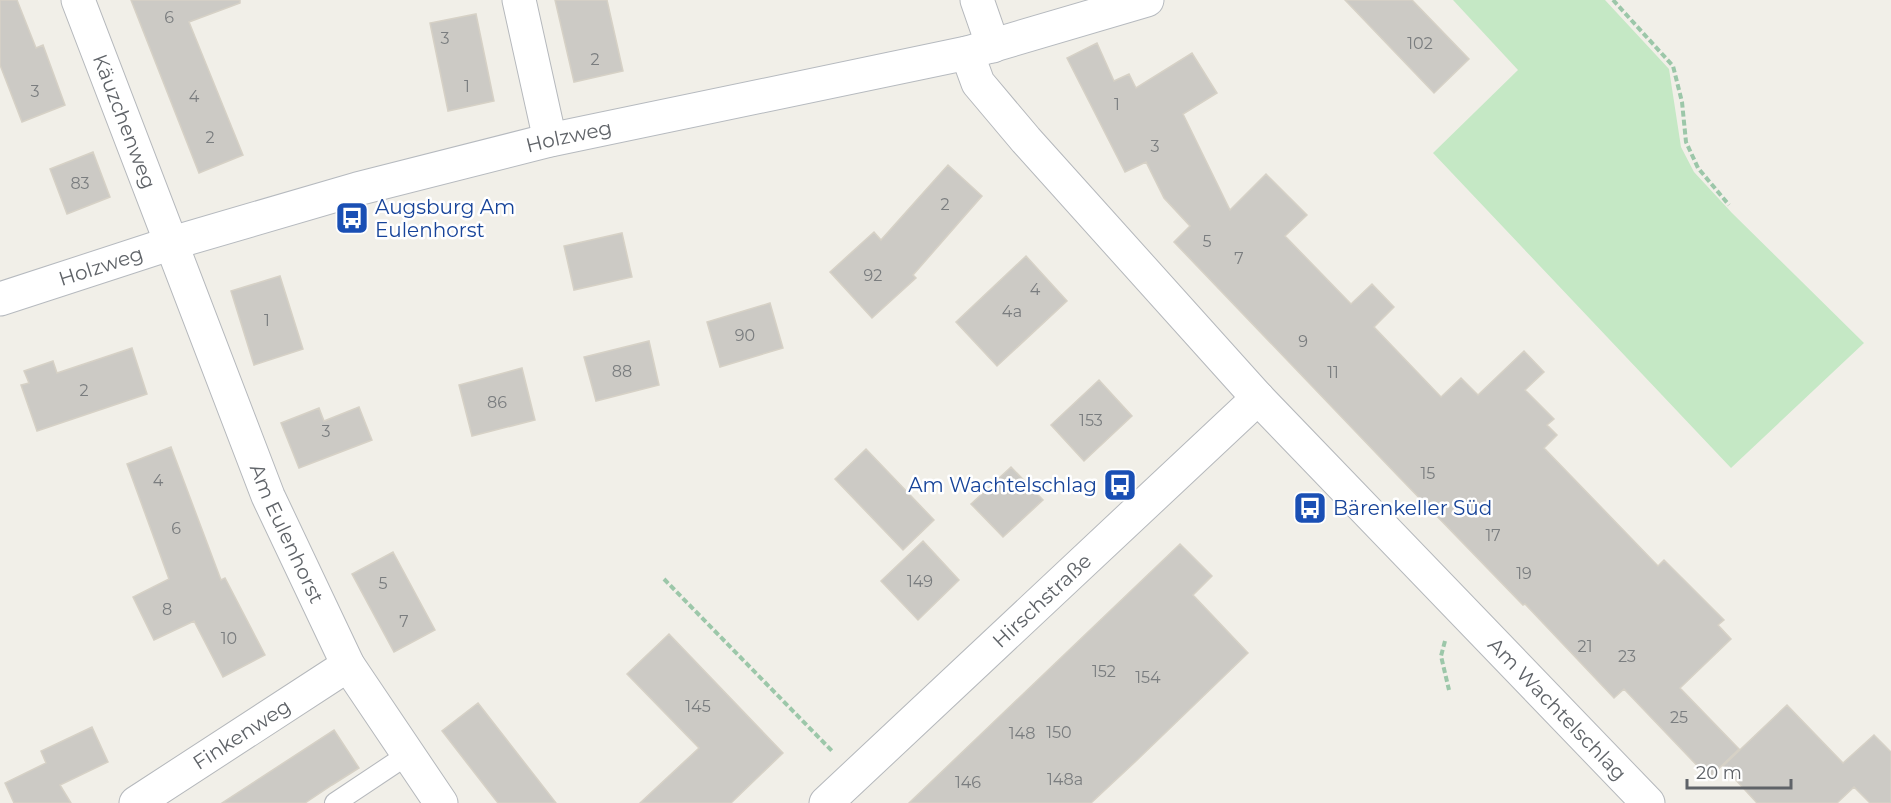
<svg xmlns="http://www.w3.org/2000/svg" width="1891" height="803" font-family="Montserrat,sans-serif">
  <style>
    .green { fill: #c5e8c5 }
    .building { fill: #cccac5; stroke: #d6d1c6; stroke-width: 1.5 }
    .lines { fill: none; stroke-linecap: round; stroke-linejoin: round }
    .lane-casing { stroke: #b5b8bc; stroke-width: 22 }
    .street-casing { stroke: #b5b8bc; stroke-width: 35 }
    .secondary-casing { stroke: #b6babf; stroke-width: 35 }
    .path { stroke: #9cc7a9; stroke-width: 4; stroke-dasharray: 6 3; stroke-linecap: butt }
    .lane { stroke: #fff; stroke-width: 20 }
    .street { stroke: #fff; stroke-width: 33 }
    .secondary { stroke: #fff; stroke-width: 33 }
    .labels { text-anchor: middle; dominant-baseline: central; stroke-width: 5; stroke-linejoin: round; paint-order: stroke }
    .number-label { font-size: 16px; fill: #7a7d7f }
    .street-label { font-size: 20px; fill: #5f6368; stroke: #fff }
    .transit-label { font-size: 20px; fill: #164399; stroke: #fff; text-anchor: start }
  </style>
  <rect width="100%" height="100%" fill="#f1efe8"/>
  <path class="green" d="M1453,0H1605L1669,69L1681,147L1694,172L1732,213L1864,343L1731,468L1433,153L1518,70Z"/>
  <path class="building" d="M0,0H17L36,48L43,45L65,105L22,122L0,65Z
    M131,0H240V3L189,22L243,155L199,173Z
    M555,0H607L623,71L574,82Z
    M1345,0H1412L1469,59L1434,93Z
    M476,14L494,101L448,111L430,23Z
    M1097,43L1114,81L1129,74L1136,88L1192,53L1217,93L1183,114L1230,210L1266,174L1307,215L1285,236L1351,304L1372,284L1394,307L1374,327L1441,397L1461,378L1478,395L1524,351L1544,372L1525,390L1554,419L1547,425L1557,435L1544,448L1658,566L1664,560L1724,620L1718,625L1731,639L1680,688L1739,749L1709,778L1624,689L1614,698L1525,604L1523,605L1399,477L1174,242L1190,226L1164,198L1146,162L1125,172L1067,58Z
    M93,152L110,197L67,214L50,169Z
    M948,165L982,196L913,275L916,278L872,318L830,272L874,232L881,240Z
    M622,233L632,277L574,290L564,246Z
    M1026,256L1067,301L997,366L956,322Z
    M280,276L303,349L254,365L231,291Z
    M770,303L783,348L720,367L707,322Z
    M649,341L659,385L596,401L584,357Z
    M132,348L147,394L37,431L21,385L29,383L24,371L53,361L57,373Z
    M522,368L535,420L472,436L459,385Z
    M1099,380L1132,416L1084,461L1051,425Z
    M359,407L372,440L299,468L281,423L319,408L324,421Z
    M171,447L221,580L225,578L265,655L223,677L194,621L154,640L133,597L169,579L127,464Z
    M866,449L934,520L903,550L835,479Z
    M1011,467L1043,500L1003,537L971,504Z
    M923,541L959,580L918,620L881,581Z
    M1180,544L1212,576L1193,595L1248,653L1135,762L1091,803H909Z
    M393,552L435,630L394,652L352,574Z
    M669,634L783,753L731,803H640L699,748L627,674Z
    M478,703L556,803H498L442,731Z
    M1787,705L1843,763L1874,735L1891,752V803H1870L1854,787L1837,803H1757L1723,766Z
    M92,727L108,762L60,785L71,803H14L5,783L46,763L41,751Z
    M334,730L359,768L332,785L305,803H222Z"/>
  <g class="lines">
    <defs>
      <path id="lane" d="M335,803L407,755"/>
      <g id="street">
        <path id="s1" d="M78,0L268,496L348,665L441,803"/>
        <path d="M519,0L550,140"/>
        <path d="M977,0L993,46"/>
        <path id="s2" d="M967,53L978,83L1026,140L1258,398L1648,803"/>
        <path id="s3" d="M136,803L348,665"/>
        <path id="s4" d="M826,803L1258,398"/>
      </g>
      <g id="secondary">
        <path id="s5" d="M0,299L172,243L357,189L550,140L967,53L1147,0"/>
      </g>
    </defs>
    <use href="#lane" class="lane-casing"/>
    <use href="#street" class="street-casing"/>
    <use href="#secondary" class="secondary-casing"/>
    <path class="path" d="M1613,0L1673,66L1682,102L1686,142L1698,168L1729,205
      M664,579L832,751
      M1445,641L1441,656L1449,690"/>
    <use href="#lane" class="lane"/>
    <use href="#street" class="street"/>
    <use href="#secondary" class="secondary"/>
  </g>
  <defs>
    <symbol id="bus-square" viewBox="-11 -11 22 22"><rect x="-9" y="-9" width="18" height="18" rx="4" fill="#1a4fb4" stroke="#fff"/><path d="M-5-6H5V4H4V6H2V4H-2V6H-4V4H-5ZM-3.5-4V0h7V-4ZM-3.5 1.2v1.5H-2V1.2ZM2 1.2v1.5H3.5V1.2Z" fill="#fff"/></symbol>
  </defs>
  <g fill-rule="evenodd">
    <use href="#bus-square" x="333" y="199" width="38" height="38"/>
    <use href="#bus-square" x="1101" y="466" width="38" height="38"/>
    <use href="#bus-square" x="1291" y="489" width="38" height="38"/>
  </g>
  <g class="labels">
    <g class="number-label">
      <text x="169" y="17">6</text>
      <text x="445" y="38">3</text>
      <text x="1420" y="43">102</text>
      <text x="595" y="59">2</text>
      <text x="467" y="86">1</text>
      <text x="35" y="91">3</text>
      <text x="194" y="96">4</text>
      <text x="1117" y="104">1</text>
      <text x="210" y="137">2</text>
      <text x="1155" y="146">3</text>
      <text x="80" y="183">83</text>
      <text x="945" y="204">2</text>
      <text x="1207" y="241">5</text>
      <text x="1239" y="258">7</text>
      <text x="873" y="275">92</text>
      <text x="1035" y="289">4</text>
      <text x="1012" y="311">4a</text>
      <text x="267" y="320">1</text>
      <text x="745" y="335">90</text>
      <text x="1303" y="341">9</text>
      <text x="622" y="371">88</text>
      <text x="1333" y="372">11</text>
      <text x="84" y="390">2</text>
      <text x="497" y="402">86</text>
      <text x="1091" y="420">153</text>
      <text x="326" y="431">3</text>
      <text x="1428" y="473">15</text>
      <text x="158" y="480">4</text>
      <text x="176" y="528">6</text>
      <text x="1493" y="535">17</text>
      <text x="1524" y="573">19</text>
      <text x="920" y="581">149</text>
      <text x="383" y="583">5</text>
      <text x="167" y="609">8</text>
      <text x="404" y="621">7</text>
      <text x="229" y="638">10</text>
      <text x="1585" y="646">21</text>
      <text x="1627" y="656">23</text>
      <text x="1104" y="671">152</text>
      <text x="1148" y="677">154</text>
      <text x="698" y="706">145</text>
      <text x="1679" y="717">25</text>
      <text x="1059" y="732">150</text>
      <text x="1022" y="733">148</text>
      <text x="1065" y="779">148a</text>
      <text x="968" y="782">146</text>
    </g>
    <g class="street-label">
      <text stroke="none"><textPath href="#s1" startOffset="130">Käuzchenweg</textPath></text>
      <text stroke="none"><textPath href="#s5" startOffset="592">Holzweg</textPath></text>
      <text stroke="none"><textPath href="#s5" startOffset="106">Holzweg</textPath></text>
      <text stroke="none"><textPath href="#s1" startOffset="573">Am Eulenhorst</textPath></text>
      <text stroke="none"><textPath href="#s4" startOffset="296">Hirschstraße</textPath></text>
      <text stroke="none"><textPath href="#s2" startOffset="885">Am Wachtelschlag</textPath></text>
      <text stroke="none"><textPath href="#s3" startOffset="126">Finkenweg</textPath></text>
    </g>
    <g class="transit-label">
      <text x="375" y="207">Augsburg Am<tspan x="375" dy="23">Eulenhorst</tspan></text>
      <text x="1097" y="485" text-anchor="end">Am Wachtelschlag</text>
      <text x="1333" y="508">Bärenkeller Süd</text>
    </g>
  </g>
  <path d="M1687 779v9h104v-9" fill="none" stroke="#5f6368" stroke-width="3"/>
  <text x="1696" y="779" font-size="18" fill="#5f6368" stroke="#ffffff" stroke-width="4.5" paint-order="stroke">20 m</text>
</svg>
